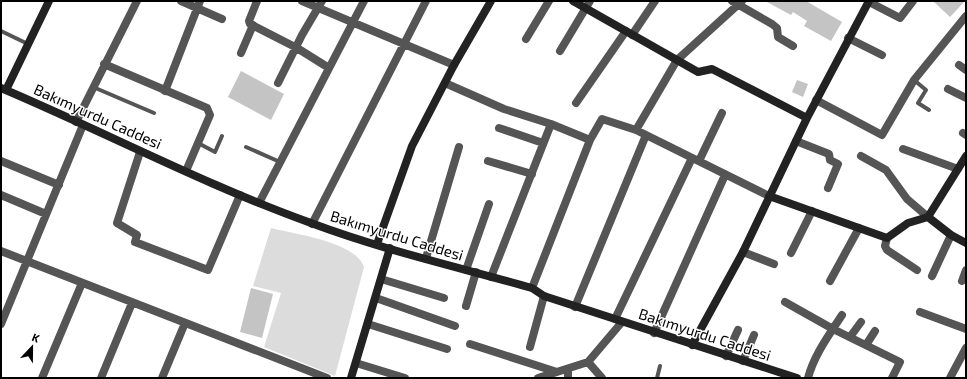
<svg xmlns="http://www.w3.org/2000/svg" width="967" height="379" font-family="'Exo 2',sans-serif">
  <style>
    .green { fill: #dcdcdc }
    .building { fill: #c4c4c4 }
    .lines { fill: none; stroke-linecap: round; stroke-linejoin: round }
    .lane { stroke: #555; stroke-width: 4 }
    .street { stroke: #555; stroke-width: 8 }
    .secondary { stroke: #222; stroke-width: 8 }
    .labels { text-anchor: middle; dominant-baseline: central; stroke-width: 3; stroke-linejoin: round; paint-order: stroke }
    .street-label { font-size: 15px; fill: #000; stroke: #fff }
  </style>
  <rect width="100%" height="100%" fill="#fff"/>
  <path class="green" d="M271,228C295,234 356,242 364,267L335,376L264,347L281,293L253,286Z"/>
  <path class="building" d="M765,1H806L842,22L831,41L804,26L807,21L793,12L791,15Z
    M933,1H965L950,17Z
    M241,71L284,94L271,120L228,97Z
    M797,80L808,84L803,97L792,92Z
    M251,288L273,294L262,338L240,332Z"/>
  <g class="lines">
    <path class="lane" d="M1,31L28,44
      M914,80L926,90L918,103L929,110
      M93,87L154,113
      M198,143L215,152L222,136
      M246,147L280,162
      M657,378L660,366"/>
    <path class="street" d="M181,1L222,19
      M257,1L249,21L250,24L297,48L329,68
      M302,1L454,65
      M732,1L772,24L777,28L778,37L793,46
      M869,2L900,18L913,1
      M632,35L655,1
      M848,38L882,55
      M526,39L549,1
      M560,51L590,1
      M241,53L253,25
      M104,64L207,108L210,115L186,171
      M959,65L966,70
      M278,83L302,35L322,1
      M445,83L504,109L551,124L590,140
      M948,89L966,98
      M165,91L200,1
      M816,100L882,135L914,80L966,16
      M576,103L626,31
      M76,122L137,1
      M499,128L543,143
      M636,130L677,60L742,1
      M963,133L966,135
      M796,141L829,154L830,160L838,164L828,188
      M903,149L958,169
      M140,152L117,223L137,235L135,242L208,270L240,195
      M861,156L886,170L907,199L928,217
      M1,161L59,185
      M488,161L532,174
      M699,161L722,113
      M1,195L46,214
      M259,203L364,1
      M312,224L426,1
      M887,238L885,246L887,250L917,270
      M1,251L327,378
      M743,252L774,264
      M791,253L812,211
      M426,258L459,147
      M466,270L489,204
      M932,276L951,235
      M491,277L551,124
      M381,279L444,298
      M830,281L859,228
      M962,281L966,270
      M532,288L590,140L602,119L636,130L769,196
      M376,298L455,326
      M785,302L833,329L900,362L892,378
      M466,306L476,272
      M575,307L646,135
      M920,312L966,329
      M615,319L692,158
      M1,324L83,125
      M368,324L447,349
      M654,333L725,175
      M850,337L861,322
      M470,344L557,372
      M866,345L875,331
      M530,347L544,296
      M726,356L738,330
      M743,361L754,335
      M588,362L602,378
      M356,363L405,378
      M568,370V378
      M42,378L82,283
      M101,378L132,303
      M162,378L185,323
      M538,378L588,362L622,322
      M808,378C814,355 829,335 842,315
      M950,378L966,348"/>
    <path class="secondary" d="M573,1L698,72L712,69L807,118
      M1,88C105,132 205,185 311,223C383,250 458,267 532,288L544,296L797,378
      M6,90L49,1
      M769,196L887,238L908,223L928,217L966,156
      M928,217L951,235L966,243
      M377,244L412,146L454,65L491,1
      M692,345L743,252L807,118L869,1
      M351,378L390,248"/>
  </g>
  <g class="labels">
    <g class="street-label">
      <text transform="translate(98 116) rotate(24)">Bakımyurdu Caddesi</text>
      <text transform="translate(397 235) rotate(17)">Bakımyurdu Caddesi</text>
      <text transform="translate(705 334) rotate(18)">Bakımyurdu Caddesi</text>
    </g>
  </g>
  <rect width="967" height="379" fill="none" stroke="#000000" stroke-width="4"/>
  <g transform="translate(32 347) rotate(22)" stroke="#ffffff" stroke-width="3" paint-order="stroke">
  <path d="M0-3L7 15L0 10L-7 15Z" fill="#000000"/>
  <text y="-6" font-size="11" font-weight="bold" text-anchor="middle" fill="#000000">K</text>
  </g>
</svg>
